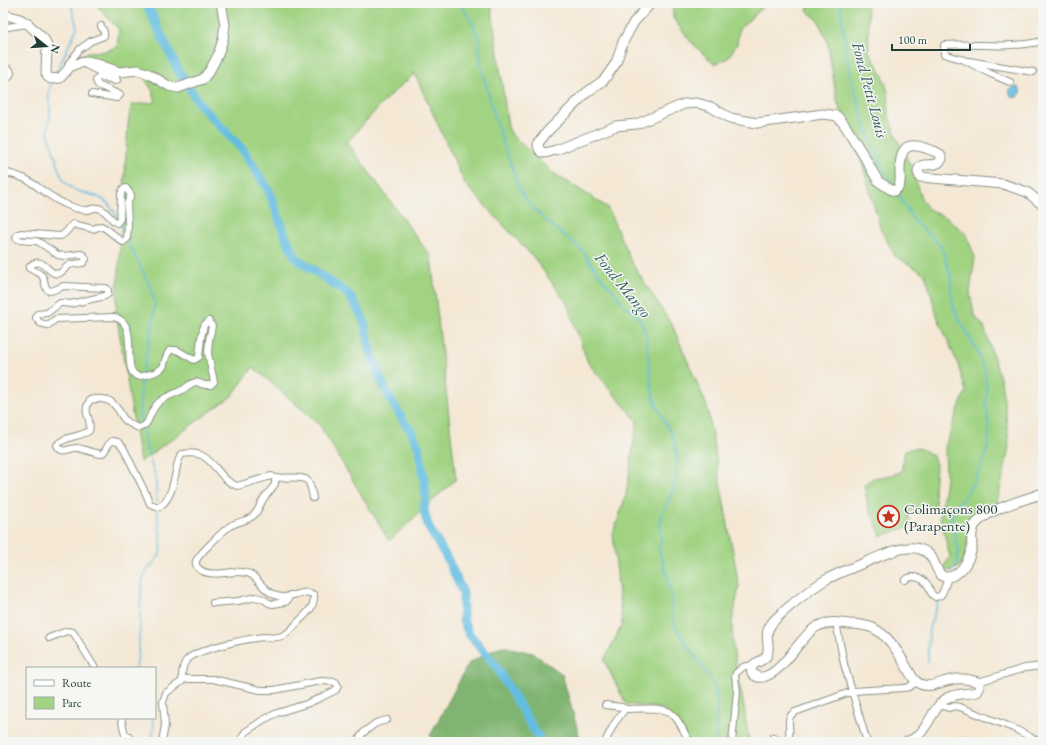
<svg xmlns="http://www.w3.org/2000/svg" width="1046" height="745" font-family="'EB Garamond',serif">
  <style>
    .green { fill: #a1d383; stroke: #60885c }
    .forest { fill: #80b571; stroke: #507952 }
    .water { fill: #63bde1; stroke: #417d8a }
    .lines { fill: none; stroke-linecap: round; stroke-linejoin: round }
    .stream { stroke: #63bde1; stroke-width: 1.5 }
    .river { stroke: #63bde1; stroke-width: 9 }
    .street-casing { stroke: #8a9284; stroke-width: 8 }
    .secondary-casing { stroke: #8a9284; stroke-width: 11 }
    .street { stroke: #fff; stroke-width: 6 }
    .secondary { stroke: #fff; stroke-width: 9 }
    .labels { text-anchor: middle; dominant-baseline: central; stroke-width: 3; stroke-linejoin: round; paint-order: stroke }
    .poi-label { font-size: 15px; fill: #1f3d34; stroke: #f6f6f2; text-anchor: start }
    .water-label { font-size: 16px; font-style: italic; fill: #305d5f; stroke: #f6f6f2 }
  </style>
  <rect width="100%" height="100%" fill="#f6f6f2"/>
  <filter id="ink" filterUnits="userSpaceOnUse"><feTurbulence type="fractalNoise" baseFrequency=".025" numOctaves="2"/><feDisplacementMap in="SourceGraphic" scale="8" xChannelSelector="R" yChannelSelector="G"/><feConvolveMatrix kernelMatrix="1 2 1 2 8 2 1 2 1" color-interpolation-filters="sRGB"/></filter>
  <filter id="wash" filterUnits="userSpaceOnUse"><feTurbulence type="fractalNoise" baseFrequency=".012" numOctaves="4" result="noise"/><feDisplacementMap in="SourceGraphic" scale="16" xChannelSelector="R" yChannelSelector="G"/><feGaussianBlur stdDeviation="0.9" result="paint"/><feColorMatrix in="noise" values="0 0 0 0 0 0 0 0 0 0 0 0 0 0 0 0 0 1.4 0 .05"/><feComposite in="paint" operator="in"/></filter>
  <g filter="url(#wash)">
    <rect width="100%" height="100%" fill="#f4e8d5"/>
    <path class="green" d="M95,3H491L508,127L512,135L552,172L607,207L632,263L673,327L707,406L720,481L739,586L732,623L733,647L744,707L749,742H686L685,735L664,709L626,704L604,660L622,625L613,534L626,495L637,421L588,363L566,302L534,258L465,184L414,72L412,76L387,98L347,142L431,257L456,479L389,541L319,424L253,367L232,396L140,462L116,312L128,125L131,105L156,102L152,90L144,77L73,62L88,52L105,51L117,47L119,30Z
      M673,3H767L739,29L737,44L727,59L714,64L691,42L673,18Z
      M810,3H865L868,12L869,51L883,76L888,92L889,116L897,139L911,167L921,198L928,209L947,218L966,234L975,257L970,292L974,315L984,327L1001,381L1006,414L1009,446L1004,473L997,503L974,518L969,533L966,557L958,568L944,572V566L950,557L940,516L946,479L945,447L956,415L966,391L957,362L937,316L925,274L895,256L881,230L864,170L837,101L827,40L818,20L807,11Z
      M917,448L926,451L933,456L936,465L934,490L936,508L908,512L911,526L881,536L875,521L869,511L864,485L873,478L887,476L901,472L905,450Z"/>
    <path class="forest" d="M501,646L533,653L562,674L581,742H434L430,736L469,663Z"/>
    <path class="water" d="M1009.5 92a5.5 5.5 0 1 1 11 0a5.5 5.5 0 1 1-11 0Z"/>
    <g class="lines">
      <path class="stream" d="M457,3L462,7L472,22L478,36L480,49V60L490,100L501,137L519,188L529,204L542,217L581,249L604,281L613,290L622,303L633,312L641,321L646,335L651,385L656,404L673,437L676,449L677,465L675,482L669,500L663,512L660,524L661,538L659,551L668,578L671,595L672,613L675,626L687,645L707,673L714,686L717,698L716,742
        M840,3L848,63L854,89L868,134L880,162L894,187
        M55,75L77,28C76,20 72,12 71,3
        M52,82C47,91 49,100 50,110C50,117 48,124 48,131C49,140 53,149 56,158C58,166 59,176 66,183C76,195 91,192 102,199C109,203 114,211 118,218
        M897,192L915,222L940,245L944,255L951,277V294L954,308L959,319L977,350L985,372L987,391L986,403L989,430L987,451L985,459L973,483L952,515L953,529L959,552L956,566L951,572
        M120,223L125,234
        M128,242L151,288L154,301V317L142,375
        M141,425C139,409 140,394 141,379
        M143,431L148,454L155,475L157,502
        M928,662L929,628L939,600L941,598
        M136,668C142,638 138,608 143,579C145,569 154,564 159,556C164,548 158,521 157,510
        M152,718L154,724L152,742"/>
      <path class="river" d="M146,3L178,70L201,106L243,150L269,191L285,235L296,258L348,294L359,311L364,321L371,353L385,390L404,422L411,431L419,448L425,485L426,496L424,509L425,515L429,528L448,560L463,593V620L469,634L477,643L495,665L541,742"/>
    </g>
  </g>
  <g filter="url(#ink)">
    <g class="lines">
      <defs>
        <path id="street" d="M3,28L7,27L28,24
          M969,61L1033,72
          M86,62V65L104,74L116,78L117,80L115,81L104,77H98L96,81L98,85L120,95L117,98L92,94
          M3,66L10,70L11,73L9,77L3,79
          M70,67L68,64L80,49L91,41L104,36V32L101,26
          M1010,82L991,74L964,60L944,54V45C958,44 971,45 984,45C1002,46 1026,45 1043,41
          M3,149L4,152L3,154
          M3,172C12,174 21,176 29,181C40,188 50,197 63,203C69,206 79,210 86,210C90,211 93,207 98,208C107,210 109,219 117,223L120,219L121,194L123,189L126,188L131,195L127,204L128,224L127,239L123,242C116,238 110,230 101,226L93,229L73,224C68,228 66,235 60,236L21,233C18,234 16,234 16,238C22,243 31,239 39,242L58,255L64,256L80,254C83,254 85,256 86,259L83,263C78,264 72,263 68,266C63,269 61,276 54,273C46,270 42,256 30,266L29,268L31,269C34,271 38,272 40,274C47,278 42,286 49,291C55,291 59,287 64,286L104,288H106L108,290V294L105,296L70,304L63,303H60L47,313L37,314L36,318L40,323L48,325L56,319L114,317C141,323 120,369 137,376C140,377 143,376 146,375C152,374 159,371 163,367C165,363 165,359 167,355C167,355 170,350 170,350H177L194,360L199,357L201,338L204,325L209,321L212,326L209,340L208,353L214,382L211,385C209,385 207,385 205,385C202,385 199,382 196,382C190,383 186,388 182,390C169,397 159,397 152,412C147,420 150,424 139,428C134,426 129,424 125,420C121,416 120,411 116,407C110,398 99,398 90,400C81,414 93,418 89,431C80,437 64,436 57,445C62,456 69,447 77,448C85,449 93,453 102,454C107,450 106,445 112,441L118,442L123,447L146,494L150,504L159,507C167,502 172,490 174,480C177,471 176,461 182,454C188,453 195,453 201,455C216,462 221,481 237,486L268,477L272,476L275,478V484C272,489 268,493 264,498C260,504 258,512 253,516C247,521 237,522 230,526C224,530 198,555 196,561C195,564 197,567 199,569C213,580 235,567 250,574C259,579 263,590 273,594C276,596 280,597 284,597C294,596 305,589 314,595C314,607 310,610 302,618C296,623 292,631 284,635C278,639 270,637 263,637C246,639 202,648 189,658C183,662 182,670 182,677L185,679H213L260,690H274L321,681L336,682L338,686L336,690L320,698L306,704L277,713L263,720L245,732L242,738L243,742
          M275,478C282,478 302,476 307,480C311,484 312,493 313,498
          M905,580C913,574 924,578 929,587C930,589 930,593 933,595C935,598 938,597 941,595C944,591 946,583 948,577
          M213,603L238,601L256,597L263,599L269,603L273,604L285,602L287,601L290,595
          M836,622L844,664L867,742
          M49,638L67,631L73,632L95,668
          M978,682L1025,668L1043,666
          M605,705L622,707L625,709
          M939,705L949,708L955,706L960,707L1013,728L1040,742
          M121,718L125,735L129,737L132,742
          M773,737C778,739 783,743 788,738C793,728 783,719 795,712L853,691L903,688L909,687L916,682
          M162,742L165,725L163,702L166,693L185,679
          M356,742L364,732L376,723L387,720
          M605,742L614,724L625,709C636,709 663,706 671,713C680,720 684,733 690,742
          M732,742L737,692L735,676L736,673L743,667L746,666H752
          M949,742C958,739 966,740 975,742"/>
        <path id="secondary" d="M651,3L634,22L623,42L616,63L604,80L586,93L547,132L539,142L538,145L539,149L542,152L545,153L556,150L616,126L637,124L684,104L697,103L711,107L730,118L757,123L794,118L823,114L831,115L837,116L844,124L864,156L878,181L890,189L894,191C896,190 898,188 899,186C901,182 900,176 900,171C900,145 908,141 931,150C936,152 941,153 942,159C934,171 920,158 918,172L920,177L1003,184L1027,192L1043,205
          M3,14L20,19L28,24L44,39L47,46L46,73L48,77L51,79L60,78L70,67L75,64L86,62H92L119,72L138,70L144,72L149,74L169,86L178,88L203,79L210,70L218,55L223,39L225,25L221,3
          M905,742C930,736 929,707 949,697C957,693 968,694 977,692C980,688 980,687 978,682C971,680 964,678 956,679C941,680 926,694 913,678C902,660 893,638 873,628C865,625 857,624 849,624C838,622 827,621 816,627C798,639 784,672 763,677C759,678 755,676 752,673C749,660 763,664 767,655C771,646 764,636 769,628C772,621 778,617 783,612C797,600 812,587 829,578C841,572 855,567 868,561C881,556 894,549 908,548C917,547 927,550 932,558C937,567 939,583 954,575C963,571 970,558 972,548C972,541 970,532 975,525C986,509 1025,500 1043,493"/>
      </defs>
      <use href="#street" class="street-casing"/>
      <use href="#secondary" class="secondary-casing"/>
      <use href="#street" class="street"/>
      <use href="#secondary" class="secondary"/>
    </g>
  </g>
  <defs>
    <symbol id="sight-ring" viewBox="-11 -11 22 22"><circle r="9.5" fill="#f6f6f2" stroke="#c8321e" stroke-width="1.5"/><path d="M0-6L1.8-2.2L6-1.7L2.9 1.2L3.7 5.4L0 3.3L-3.7 5.4L-2.9 1.2L-6-1.7L-1.8-2.2Z" fill="#c8321e"/></symbol>
  </defs>
  <g fill-rule="evenodd">
    <use href="#sight-ring" x="876" y="504" width="25" height="25"/>
  </g>
  <g class="labels">
    <g class="poi-label">
      <text x="904" y="508">Colimaçons 800<tspan x="904" dy="17">(Parapente)</tspan></text>
    </g>
    <g class="water-label">
      <text transform="translate(870 90) rotate(75)">Fond Petit Louis</text>
      <text transform="translate(623 285) rotate(51)">Fond Mango</text>
    </g>
  </g>
  <rect width="1046" height="745" fill="none" stroke="#f6f6f2" stroke-width="16"/>
  <rect x="26" y="667" width="130" height="52" fill="#f6f6f2" stroke="#a0aca6"/>
  <rect x="34" y="680" width="20" height="6" fill="#ffffff" stroke="#a0aca6"/>
  <text x="62" y="687" font-size="12" fill="#1f3d34">Route</text>
  <rect x="34" y="697" width="20" height="12" fill="#a1d383" stroke="#a0aca6"/>
  <text x="62" y="707" font-size="12" fill="#1f3d34">Parc</text>
  <g transform="translate(46 46) rotate(107)" stroke="#f6f6f2" stroke-width="3" paint-order="stroke">
  <path d="M0-3L7 15L0 10L-7 15Z" fill="#1f3d34"/>
  <text y="-6" font-size="11" font-weight="bold" text-anchor="middle" fill="#1f3d34">N</text>
  </g>
  <path d="M892 44v6h78v-6" fill="none" stroke="#1f3d34" stroke-width="2"/>
  <text x="898" y="44" font-size="12" fill="#1f3d34" stroke="#f6f6f2" stroke-width="3" paint-order="stroke">100 m</text>
</svg>
